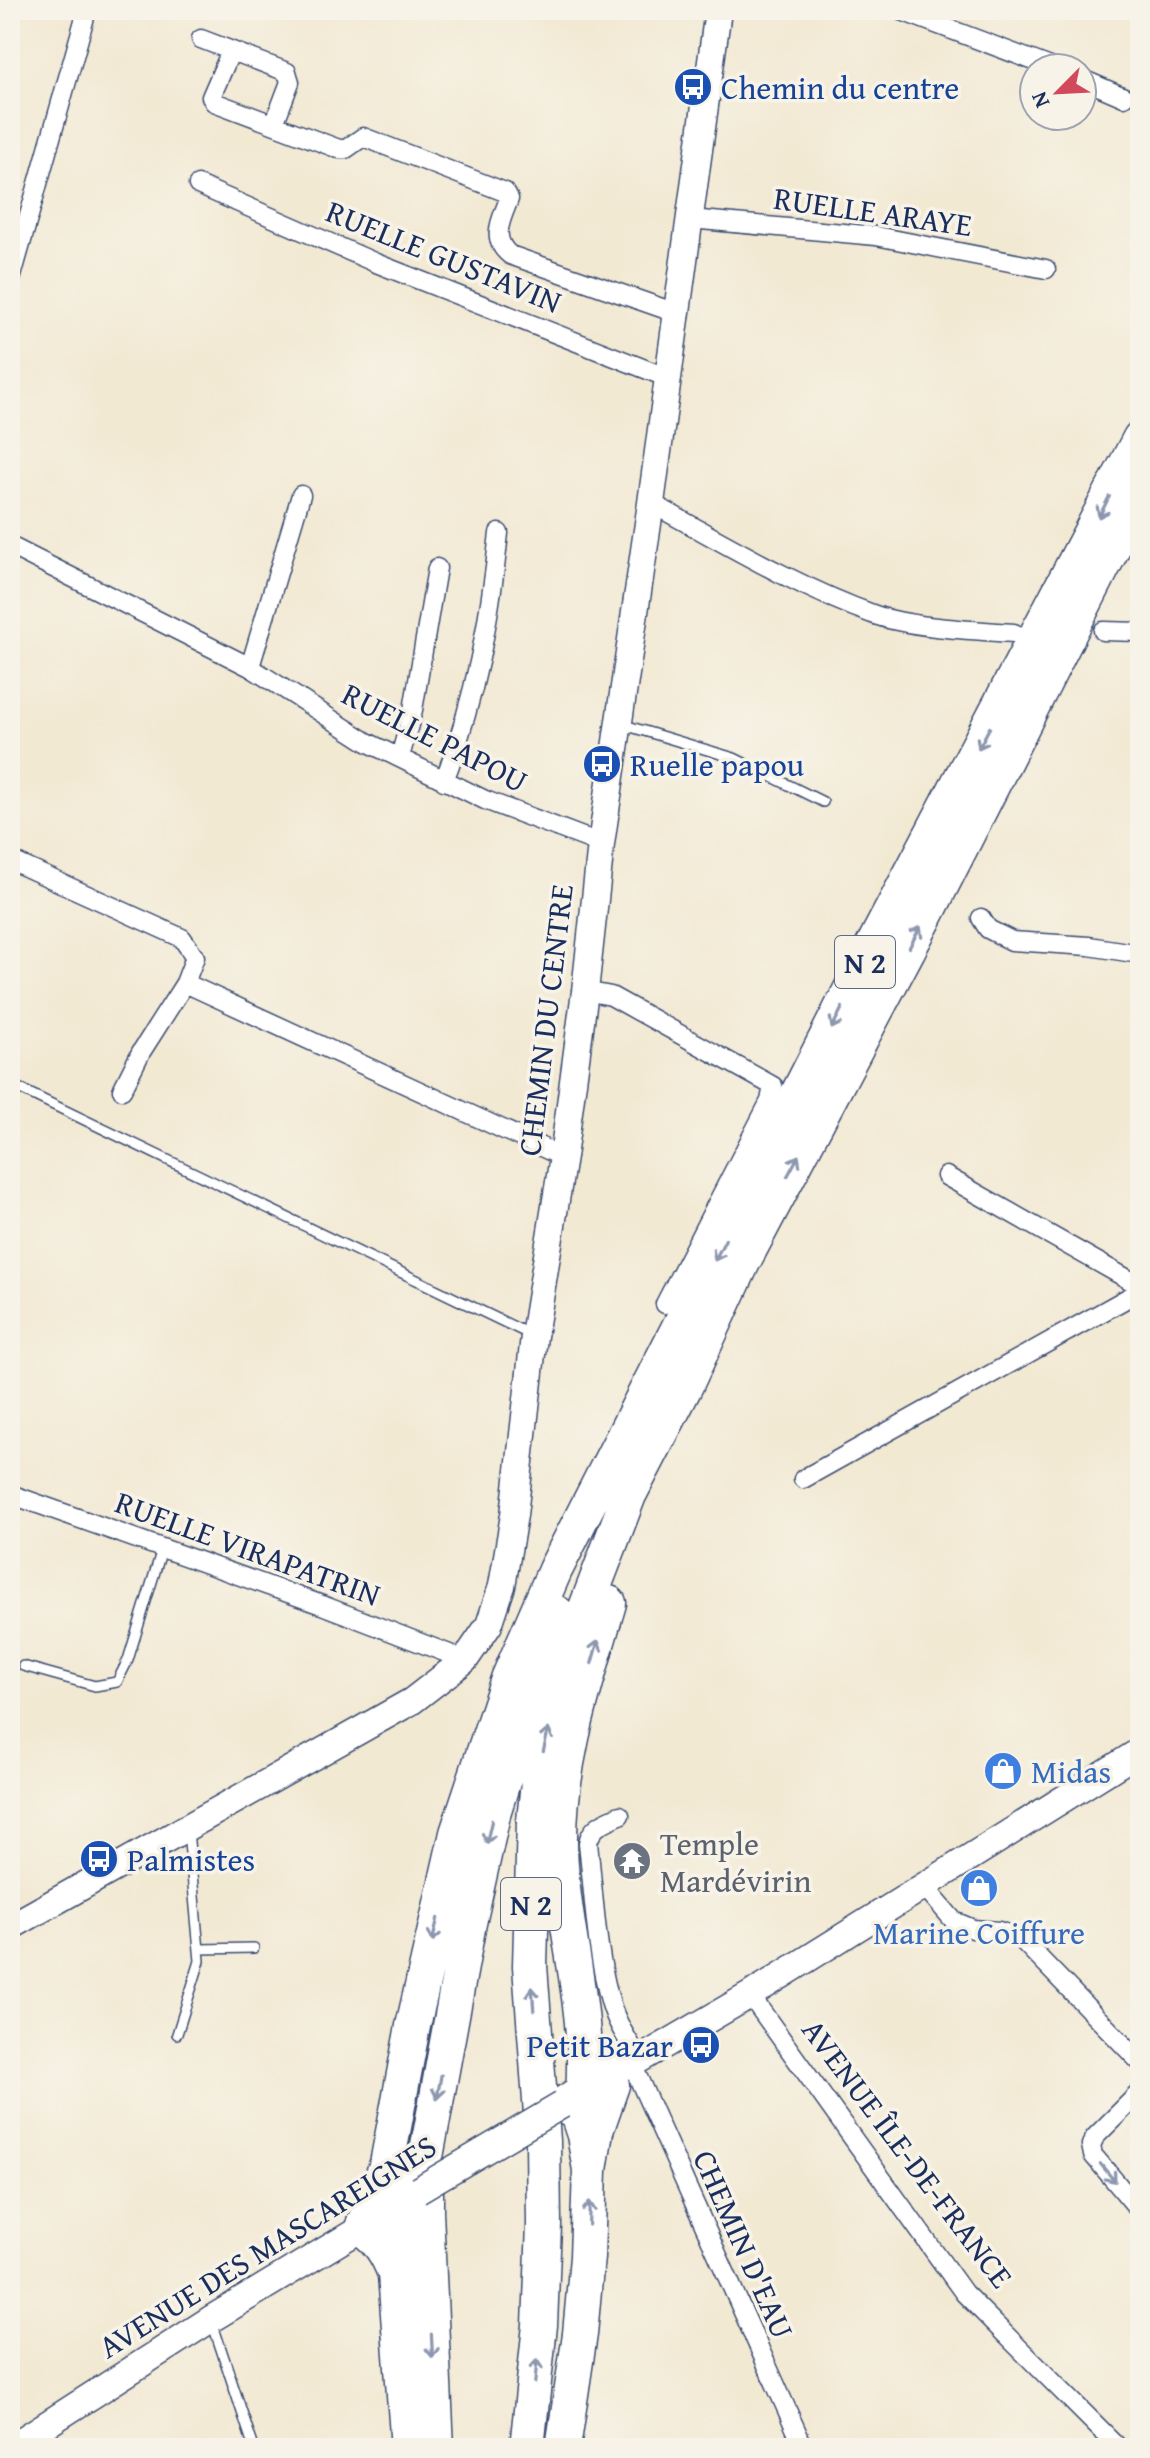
<svg xmlns="http://www.w3.org/2000/svg" width="1150" height="2458" font-family="'Gentium Book Plus',serif">
  <style>
    .lines { fill: none; stroke-linecap: round; stroke-linejoin: round }
    .lane-casing { stroke: #3b4b70; stroke-width: 12 }
    .street-casing { stroke: #3b4b70; stroke-width: 21 }
    .secondary-casing { stroke: #3b4b70; stroke-width: 29 }
    .highway-casing { stroke: #3b4b70; stroke-width: 37 }
    .lane { stroke: #fff; stroke-width: 9 }
    .street { stroke: #fff; stroke-width: 18 }
    .secondary { stroke: #fff; stroke-width: 26 }
    .highway { stroke: #fff; stroke-width: 34 }
    .secondary-bridge-casing { stroke: #3b4b70; stroke-width: 29; stroke-linecap: butt }
    .secondary-bridge { stroke: #fff; stroke-width: 26 }
    .oneway { stroke: #8d97ae }
    .labels { text-anchor: middle; dominant-baseline: central; stroke-width: 7; stroke-linejoin: round; paint-order: stroke }
    .shield { fill: #f7f3e8; stroke: #5d6a87; stroke-width: 2 }
    .shield-label { font-size: 30px; font-weight: bold; fill: #1b2f5e }
    .transit-label { font-size: 32px; fill: #164399; stroke: #f7f3e8; text-anchor: start }
    .street-label { font-size: 32px; fill: #1b2f5e; stroke: #f7f3e8 }
    .shop-label { font-size: 32px; fill: #366cbe; stroke: #f7f3e8; text-anchor: start }
    .worship-label { font-size: 32px; fill: #5b616d; stroke: #f7f3e8; text-anchor: start }
  </style>
  <rect width="100%" height="100%" fill="#f7f3e8"/>
  <filter id="ink" filterUnits="userSpaceOnUse"><feTurbulence type="fractalNoise" baseFrequency=".0125" numOctaves="2"/><feDisplacementMap in="SourceGraphic" scale="16" xChannelSelector="R" yChannelSelector="G"/><feConvolveMatrix kernelMatrix="1 2 1 2 8 2 1 2 1" color-interpolation-filters="sRGB"/></filter>
  <filter id="wash" filterUnits="userSpaceOnUse"><feTurbulence type="fractalNoise" baseFrequency=".006" numOctaves="4" result="noise"/><feDisplacementMap in="SourceGraphic" scale="32" xChannelSelector="R" yChannelSelector="G"/><feGaussianBlur stdDeviation="1.8" result="paint"/><feColorMatrix in="noise" values="0 0 0 0 0 0 0 0 0 0 0 0 0 0 0 0 0 1.4 0 .05"/><feComposite in="paint" operator="in"/></filter>
  <g filter="url(#wash)">
    <rect width="100%" height="100%" fill="#f2e9d3"/>
  </g>
  <g filter="url(#ink)">
    <g class="lines">
      <defs>
        <path id="lane" d="M621,724L734,758L823,802
          M10,1084L531,1335
          M23,1666L95,1686L117,1682L128,1660L162,1549
          M200,1949L254,1948
          M177,2034L200,1961L188,1831
          M212,2322L254,2448"/>
        <path id="street" d="M899,10L1053,68
          M201,39L287,72L290,82L274,124
          M231,51L211,97L214,102L339,149H346L363,137L505,192L509,199C501,220 490,239 510,255L676,313
          M1082,79L1124,97
          M198,185L376,263L668,378
          M690,219L876,236L1046,269
          M10,283L87,10
          M651,503C724,543 797,587 875,615C913,628 973,630 1014,633
          M10,546L250,667L367,742L485,800L601,844
          M1103,631L1140,632
          M250,667L301,495
          M400,757L413,710L437,568
          M444,781C475,700 490,619 499,533
          M10,860L182,938L195,957L185,983L563,1157
          M981,918L988,929L1012,941L1089,946L1140,954
          M585,991L611,996L773,1086L770,1101L665,1304
          M122,1090L141,1052L185,983
          M946,1176L1140,1286
          M803,1479L1140,1291
          M10,1494L322,1605L465,1660
          M620,1815C605,1822 591,1826 588,1843C594,1895 596,1953 611,2004C617,2024 629,2042 640,2060
          M924,1886L954,1921L973,1929L999,1931L1020,1938L1140,2062
          M750,1995L964,2293L1119,2448
          M632,2064L804,2448
          M1140,2092L1095,2137L1091,2145L1093,2155L1140,2211"/>
        <path id="secondary" d="M10,1927L412,1701L465,1660L489,1625L502,1586L514,1515L534,1336L563,1157L585,991L601,844L651,503L718,10
          M584,2083L604,2072L632,2064L750,1995L1140,1751
          M10,2448L211,2319L362,2228L378,2222"/>
        <path id="highway" d="M590,2170L584,2135L577,2114L562,2105L583,2091C590,2007 561,1926 560,1842C559,1761 587,1680 609,1603
          M392,2171L408,2196L395,2232V2274L408,2448
          M395,2274C387,2253 379,2241 362,2228L387,2164L413,2026L457,1833L508,1679L555,1570L879,934L1140,438
          M437,2448L426,2212V2157L469,1923L494,1810L557,1613
          M527,2448L540,2325L544,2225L543,2141L530,1966L534,1821L540,1763L574,1639L629,1495L685,1387L743,1262L925,918L1140,494
          M563,2448L580,2334L587,2257L590,2170L596,2131L612,2085"/>
      </defs>
      <use href="#lane" class="lane-casing"/>
      <use href="#street" class="street-casing"/>
      <use href="#secondary" class="secondary-casing"/>
      <use href="#highway" class="highway-casing"/>
      <use href="#lane" class="lane"/>
      <use href="#street" class="street"/>
      <use href="#secondary" class="secondary"/>
      <use href="#highway" class="highway"/>
      <defs>
        <path id="secondary-bridge" d="M418,2190L562,2105"/>
      </defs>
      <use href="#secondary-bridge" class="secondary-bridge-casing"/>
      <use href="#secondary-bridge" class="secondary-bridge"/>
    </g>
    <defs><path id="oneway-shaft" d="M-6 0H5M1.5-3L5.5 0L1.5 3" fill="none" stroke-width="1.6" stroke-linecap="round" stroke-linejoin="round" transform="scale(2)"/></defs>
    <g class="oneway">
      <use href="#oneway-shaft" transform="translate(1104 507) rotate(117)"/>
      <use href="#oneway-shaft" transform="translate(984 738) rotate(118)"/>
      <use href="#oneway-shaft" transform="translate(915 937) rotate(-62)"/>
      <use href="#oneway-shaft" transform="translate(837 1018) rotate(117)"/>
      <use href="#oneway-shaft" transform="translate(793 1166) rotate(-62)"/>
      <use href="#oneway-shaft" transform="translate(720 1250) rotate(117)"/>
      <use href="#oneway-shaft" transform="translate(595 1652) rotate(-74)"/>
      <use href="#oneway-shaft" transform="translate(546 1740) rotate(-77)"/>
      <use href="#oneway-shaft" transform="translate(489 1832) rotate(103)"/>
      <use href="#oneway-shaft" transform="translate(435 1930) rotate(103)"/>
      <use href="#oneway-shaft" transform="translate(533 1999) rotate(-94)"/>
      <use href="#oneway-shaft" transform="translate(439 2087) rotate(100)"/>
      <use href="#oneway-shaft" transform="translate(1108 2173) rotate(50)"/>
      <use href="#oneway-shaft" transform="translate(589 2213) rotate(-88)"/>
      <use href="#oneway-shaft" transform="translate(432 2346) rotate(87)"/>
      <use href="#oneway-shaft" transform="translate(536 2371) rotate(-84)"/>
    </g>
  </g>
  <defs>
    <symbol id="bus-disc" viewBox="-11 -11 22 22"><circle r="9.5" fill="#1a4fb4" stroke="#f7f3e8"/><path d="M-5-6H5V4H4V6H2V4H-2V6H-4V4H-5ZM-3.5-4V0h7V-4ZM-3.5 1.2v1.5H-2V1.2ZM2 1.2v1.5H3.5V1.2Z" fill="#fff"/></symbol>
    <symbol id="shop-disc" viewBox="-11 -11 22 22"><circle r="9.5" fill="#3f7fe0" stroke="#f7f3e8"/><path d="M-5-2.5h2.3a2.7 3.5 0 0 1 5.4 0H5L5.5 6h-11ZM-1.5-2.5h3a1.5 2.3 0 0 0-3 0Z" fill="#fff"/></symbol>
    <symbol id="temple-disc" viewBox="-11 -11 22 22"><circle r="9.5" fill="#6b7280" stroke="#f7f3e8"/><path d="M0-6L5-2H3V0L6.5 2.5H4V6H1.5V3h-3V6H-4V2.5H-6.5L-3 0V-2H-5Z" fill="#fff"/></symbol>
  </defs>
  <g fill-rule="evenodd">
    <use href="#bus-disc" x="671" y="65" width="44" height="44"/>
    <use href="#bus-disc" x="580" y="742" width="44" height="44"/>
    <use href="#shop-disc" x="981" y="1749" width="44" height="44"/>
    <use href="#bus-disc" x="77" y="1837" width="44" height="44"/>
    <use href="#temple-disc" x="610" y="1839" width="44" height="44"/>
    <use href="#shop-disc" x="957" y="1866" width="44" height="44"/>
    <use href="#bus-disc" x="679" y="2023" width="44" height="44"/>
  </g>
  <g class="labels">
    <g class="shield">
      <rect x="835" y="936" width="60" height="52" rx="6"/>
      <rect x="501" y="1878" width="60" height="52" rx="6"/>
    </g>
    <g class="shield-label">
      <text x="865" y="962">N 2</text>
      <text x="531" y="1904">N 2</text>
    </g>
    <g class="transit-label">
      <text x="721" y="87">Chemin du centre</text>
      <text x="630" y="764">Ruelle papou</text>
      <text x="127" y="1859">Palmistes</text>
      <text x="673" y="2045" text-anchor="end">Petit Bazar</text>
    </g>
    <g class="street-label">
      <text transform="translate(873 211) rotate(8)">RUELLE ARAYE</text>
      <text transform="translate(444 256) rotate(22)">RUELLE GUSTAVIN</text>
      <text transform="translate(435 737) rotate(27)">RUELLE PAPOU</text>
      <text transform="translate(545 1020) rotate(-83)">CHEMIN DU CENTRE</text>
      <text transform="translate(248 1548) rotate(20)">RUELLE VIRAPATRIN</text>
      <text transform="translate(908 2153) rotate(53)">AVENUE ÎLE-DE-FRANCE</text>
      <text transform="translate(744 2244) rotate(66)">CHEMIN D'EAU</text>
      <text transform="translate(267 2246) rotate(-32)">AVENUE DES MASCAREIGNES</text>
    </g>
    <g class="shop-label">
      <text x="1031" y="1771">Midas</text>
      <text x="979" y="1932" text-anchor="middle">Marine Coiffure</text>
    </g>
    <g class="worship-label">
      <text x="660" y="1843">Temple<tspan x="660" dy="37">Mardévirin</tspan></text>
    </g>
  </g>
  <rect width="1150" height="2458" fill="none" stroke="#f7f3e8" stroke-width="40"/>
  <g transform="translate(1058 92) rotate(246)"><circle r="38" fill="#f7f3e8" stroke="#9fa5b1" stroke-width="2"/>
  <path d="M0-6L14 30L0 20L-14 30Z" fill="#d1495b"/>
  <text y="-12" font-size="22" font-weight="bold" text-anchor="middle" fill="#1b2f5e">N</text>
  </g>
</svg>
